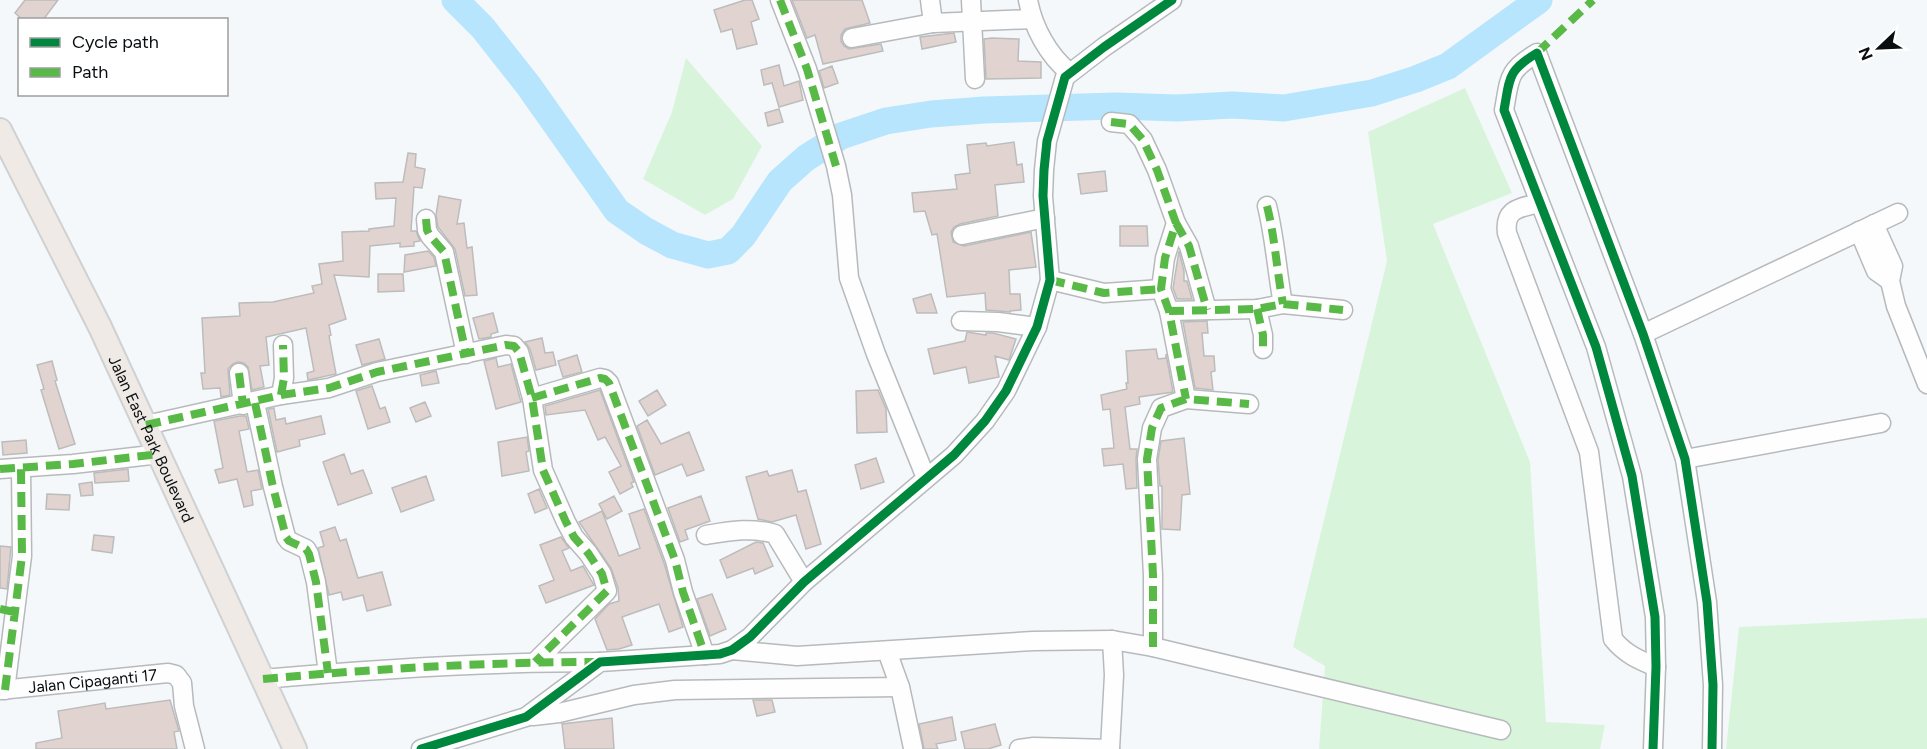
<svg xmlns="http://www.w3.org/2000/svg" width="1927" height="749" font-family="Figtree,sans-serif">
  <style>
    .green { fill: #d8f5dc }
    .lines { fill: none; stroke-linecap: round; stroke-linejoin: round }
    .river { stroke: #b6e5fd; stroke-width: 27 }
    .building { fill: #e1d3d0; stroke: #bdbcbc; stroke-width: 1.5 }
    .minor-casing { stroke: #b7babc; stroke-width: 21 }
    .major-casing { stroke: #cfd1d2; stroke-width: 26 }
    .minor { stroke: #fefefe; stroke-width: 18 }
    .major { stroke: #efeae6; stroke-width: 22 }
    .quiet { stroke: #58b947; stroke-width: 8; stroke-dasharray: 15 8; stroke-linecap: butt }
    .cycleway-casing { stroke: #fff; stroke-width: 13 }
    .cycleway { stroke: #00873e; stroke-width: 9 }
    .labels { text-anchor: middle; dominant-baseline: central; stroke-width: 4.5; stroke-linejoin: round; paint-order: stroke }
    .street-label { font-size: 16px; fill: #0a0e10; stroke: #fff }
  </style>
  <rect width="100%" height="100%" fill="#f5f8fa"/>
  <path class="green" d="M686,58L762,146L733,199L705,215L643,179L672,112Z
    M1465,88L1512,193L1433,224L1530,462L1546,722L1605,725L1600,749H1319L1325,666L1293,647L1387,261L1368,132Z
    M1927,618V749H1726L1739,627Z"/>
  <g class="lines">
    <path class="river" d="M455,0L483,28L528,85L617,211L646,231L672,245L708,255L728,251L743,236L780,181L806,158L841,136L886,121L931,114L984,110L1116,106L1177,108L1232,105L1284,108L1372,93L1416,79L1448,66L1539,0"/>
  </g>
  <path class="building" d="M25,0H58L43,20H23L15,13Z
    M745,0H752L759,19L751,22L757,44L737,49L732,29L721,32L714,10Z
    M792,0H862L870,23L845,29L841,35V41L844,46L849,49L881,44L883,51L823,64L815,35L807,38Z
    M954,33L956,42L922,49L920,37Z
    M992,38L1019,39L1018,61L1041,62V78L986,79L984,39Z
    M779,65L784,86L799,81L803,100L779,107L772,83L764,85L761,70Z
    M832,66L838,83L824,88L819,71Z
    M779,109L783,122L768,126L765,113Z
    M1014,142L1017,165L1022,164L1024,182L995,185L998,216L960,224L954,227L951,232L953,242L964,246L1031,232L1036,267L1009,270L1010,294H1020L1021,310L1010,311V312L986,310L985,293L947,297L937,234L932,235L925,211L914,212L912,193L957,189L955,175L970,173L967,145L986,143L987,146Z
    M408,153L416,154L415,167L425,169L422,188L414,187L411,231H416L420,241L414,242V246L400,247V243L370,246L369,277L334,275L346,319L329,325L331,335L329,336L336,374L308,380L307,373L314,371L306,328L266,337L269,365L260,366L264,387L252,390L248,367L244,363L238,362L233,364L228,369L230,395L221,397L220,388L203,389L201,373H205L202,318L240,316L239,303L273,302L314,293L312,286L322,284L319,264L343,261L342,232L369,231V229L394,226L396,198L376,199L375,183L403,182Z
    M1105,171L1107,191L1081,194L1078,174Z
    M439,196L461,200L457,224L464,223L467,248L472,247L477,295L465,296L455,249L438,227L436,215Z
    M1120,226H1147L1148,246H1120Z
    M428,251L434,257L436,266L404,272L405,255Z
    M1179,251L1184,271V281H1187L1192,299H1177L1173,288Z
    M378,274H403L404,291L378,292Z
    M931,294L937,313H917L913,299Z
    M493,313L498,332L491,334V337L479,339L473,318Z
    M1207,321L1208,333H1202L1204,356H1214L1215,371L1211,372L1213,390L1195,388L1183,322Z
    M967,332L986,335V333H993L1016,339L1009,360L995,356L999,377L969,383L966,367L934,374L928,349L965,341Z
    M542,338L545,353L553,352L556,365L536,370L530,349L525,342Z
    M379,339L385,359L362,365L356,345Z
    M1156,349L1158,359L1166,358V354L1173,392L1139,397L1140,404L1125,407L1130,449H1137L1136,459L1137,488L1126,489L1123,464L1104,466L1102,449L1114,448L1110,409L1103,410L1101,395L1127,389L1126,383H1128L1126,351Z
    M577,355L582,372L563,377L558,361Z
    M496,358L498,367L511,364L521,402L496,409L484,361Z
    M52,361L57,380L55,381L75,444L59,449L41,390L44,389L37,365Z
    M436,371L439,383L422,386L420,375Z
    M372,386L380,409L385,407L390,422L368,429L356,391Z
    M600,390L634,482L631,483L633,487L620,494L609,472L621,466L605,437L598,440L585,410L546,415L545,406Z
    M657,390L666,405L648,416L639,401Z
    M878,390L886,409L887,432L857,433L856,391Z
    M425,402L431,416L416,422L410,408Z
    M274,408L276,420L285,418L286,424L321,416L325,434L299,440L300,446L277,452L268,409Z
    M240,416H246L249,429L239,431L247,472L258,470L262,489L251,491L253,505L244,507L237,479L219,483L215,470L223,468L214,421Z
    M647,420L661,444L689,432L704,470L687,476L682,464L655,475L637,426Z
    M527,437L529,451L526,452L529,471L502,476L498,442Z
    M1184,438L1190,494L1182,495L1180,530L1162,529V486H1160L1158,460L1161,441Z
    M26,440L27,453L3,455L2,442Z
    M344,454L351,474L363,470L372,493L338,505L323,462Z
    M876,458L884,482L861,489L855,465Z
    M128,469L129,481L95,483L94,473Z
    M792,470L798,492L806,490L821,544L806,549L796,515L772,522L758,519L746,477L767,471L769,476Z
    M426,476L434,500L401,512L392,488Z
    M92,482L93,495L81,496L79,484Z
    M539,489L547,508L535,513L528,494Z
    M47,494L70,495L69,510L46,509Z
    M614,496L622,511L607,519L599,504Z
    M701,496L710,521L685,530L688,539L680,542L668,508Z
    M644,509L664,563L683,627L669,632L659,604L622,617L632,645L619,649L607,650L595,619L609,604L619,601L618,588L611,568L579,522L602,511L619,556L640,548L629,514Z
    M335,527L340,541L346,539L358,578L382,572L391,605L367,611L363,595L343,600L341,592L329,595L318,548L324,546L320,532Z
    M94,535L114,537L112,553L92,550Z
    M561,537L569,548L562,551L571,571L583,566L594,585L546,603L539,586L554,580L540,545Z
    M756,542L763,543L773,566L755,574L753,568L727,578L720,560Z
    M0,546L11,547L7,589L0,588Z
    M712,594L726,629L710,636L697,599Z
    M170,700L179,731L174,732L177,749H36V743L62,738L58,711L105,703L106,709Z
    M753,700H772L775,712L757,716Z
    M952,717L956,740L936,744L938,749H924L919,724Z
    M612,718L614,749H565L562,724Z
    M995,724L1001,745L988,749H965L961,732Z"/>
  <g class="lines">
    <defs>
      <g id="minor">
        <path d="M780,0L807,69L836,166L842,195L849,278L876,354L926,478"/>
        <path d="M930,0L933,23"/>
        <path d="M971,0L975,79"/>
        <path d="M1028,0C1033,27 1048,55 1069,72"/>
        <path d="M852,38L933,23L1032,19"/>
        <path d="M1111,122L1129,124L1143,140L1157,170L1176,223L1165,258L1161,289L1169,311L1186,399"/>
        <path d="M1539,203C1520,208 1504,208 1507,233L1589,452L1613,639C1625,654 1639,660 1656,667"/>
        <path d="M1267,206C1275,238 1277,272 1283,304"/>
        <path d="M426,219L427,230L430,236L444,252L466,354"/>
        <path d="M1176,223L1189,246L1207,310"/>
        <path d="M1874,224L1893,266L1890,281L1896,306L1927,384"/>
        <path d="M1859,231L1876,271L1890,281"/>
        <path d="M962,235L1045,218"/>
        <path d="M1050,280L1104,293L1161,289"/>
        <path d="M1257,309L1263,335V349"/>
        <path d="M1169,311L1257,309L1283,304L1343,310"/>
        <path d="M961,321L998,322L1037,327"/>
        <path d="M1643,334L1898,213"/>
        <path d="M239,373L243,405"/>
        <path d="M281,395L284,378L283,345"/>
        <path d="M532,398L600,378L605,379L609,383L675,560L683,592L705,655"/>
        <path d="M255,403L273,487L286,537L289,541L306,549L309,554L316,582L328,673"/>
        <path d="M146,425L281,395L329,388L377,372L506,345L514,346L519,352L532,398L543,470L566,522L574,537L588,553L602,574L607,591L535,662"/>
        <path d="M1685,459L1881,423"/>
        <path d="M0,469L73,464L160,454"/>
        <path d="M706,535C730,531 751,527 775,534L804,582"/>
        <path d="M1153,647V575L1147,459L1152,428L1161,408L1186,399L1249,404"/>
        <path d="M732,650L797,656L1033,641L1112,640L1153,647L1501,730"/>
        <path d="M887,651L900,687L913,748"/>
        <path d="M263,679C375,669 487,662 600,662"/>
        <path id="s1" d="M0,690L168,673L176,675L182,683L184,706L195,749"/>
        <path d="M5,690L22,556L21,468"/>
        <path d="M533,716L559,713L634,695L675,690L900,687"/>
        <path d="M421,749L526,717L600,662L720,654L732,650L750,637L804,582L954,455L985,421L1006,391L1037,327L1050,280L1043,196L1044,170L1047,141L1065,77L1104,47L1172,0"/>
        <path d="M1019,749L1034,747L1110,749"/>
        <path d="M1110,749L1114,675L1112,640"/>
        <path d="M1653,749L1656,667L1655,617L1632,476L1596,347L1504,110C1510,78 1507,71 1537,53L1643,334L1685,459L1707,602L1713,685L1712,749"/>
      </g>
      <g id="major">
        <path id="s2" d="M0,130L100,327L295,749"/>
      </g>
    </defs>
    <use href="#minor" class="minor-casing"/>
    <use href="#major" class="major-casing"/>
    <use href="#minor" class="minor"/>
    <use href="#major" class="major"/>
    <path class="quiet" d="M780,0L807,69L836,166
      M1537,53L1593,0
      M1111,122L1129,124L1143,140L1157,170L1176,223L1165,258L1161,289L1169,311L1186,399
      M1267,206C1275,238 1277,272 1283,304
      M426,219L427,230L430,236L444,252L466,354
      M1176,223L1189,246L1207,310
      M1050,280L1104,293L1161,289
      M1257,309L1263,335V349
      M1169,311L1257,309L1283,304L1343,310
      M239,373L243,405
      M281,395L284,378L283,345
      M532,398L600,378L605,379L609,383L675,560L683,592L705,655
      M255,403L273,487L286,537L289,541L306,549L309,554L316,582L328,673
      M146,425L281,395L329,388L377,372L506,345L514,346L519,352L532,398L543,470L566,522L574,537L588,553L602,574L607,591L535,662
      M0,469L73,464L160,454
      M0,609L14,612
      M1153,647V575L1147,459L1152,428L1161,408L1186,399L1249,404
      M263,679C374,669 485,662 597,662
      M5,690L22,556L21,468"/>
    <defs>
      <path id="cycleway" d="M421,749L526,717L600,662L720,654L732,650L750,637L804,582L954,455L985,421L1006,391L1037,327L1050,280L1043,196L1044,170L1047,141L1065,77L1104,47L1172,0
        M1653,749L1656,667L1655,617L1632,476L1596,347L1504,110C1510,78 1507,71 1537,53L1643,334L1685,459L1707,602L1713,685L1712,749"/>
    </defs>
    <use href="#cycleway" class="cycleway-casing"/>
    <use href="#cycleway" class="cycleway"/>
  </g>
  <g class="labels">
    <g class="street-label">
      <text stroke="none"><textPath href="#s2" startOffset="344">Jalan East Park Boulevard</textPath></text>
      <text stroke="none"><textPath href="#s1" startOffset="93">Jalan Cipaganti 17</textPath></text>
    </g>
  </g>
  <rect x="18" y="18" width="210" height="78" fill="#ffffff" stroke="#9d9f9f" stroke-width="1.5"/>
  <rect x="30" y="38" width="30" height="9" fill="#00873e" stroke="#9d9f9f" stroke-width="1.5"/>
  <text x="72" y="48" font-size="18" fill="#0a0e10">Cycle path</text>
  <rect x="30" y="68" width="30" height="9" fill="#58b947" stroke="#9d9f9f" stroke-width="1.5"/>
  <text x="72" y="78" font-size="18" fill="#0a0e10">Path</text>
  <g transform="translate(1879 48) rotate(247)" stroke="#ffffff" stroke-width="4.5" paint-order="stroke">
  <path d="M0-4.5L10 22L0 15L-10 22Z" fill="#0a0e10"/>
  <text y="-9" font-size="16" font-weight="bold" text-anchor="middle" fill="#0a0e10">N</text>
  </g>
</svg>
